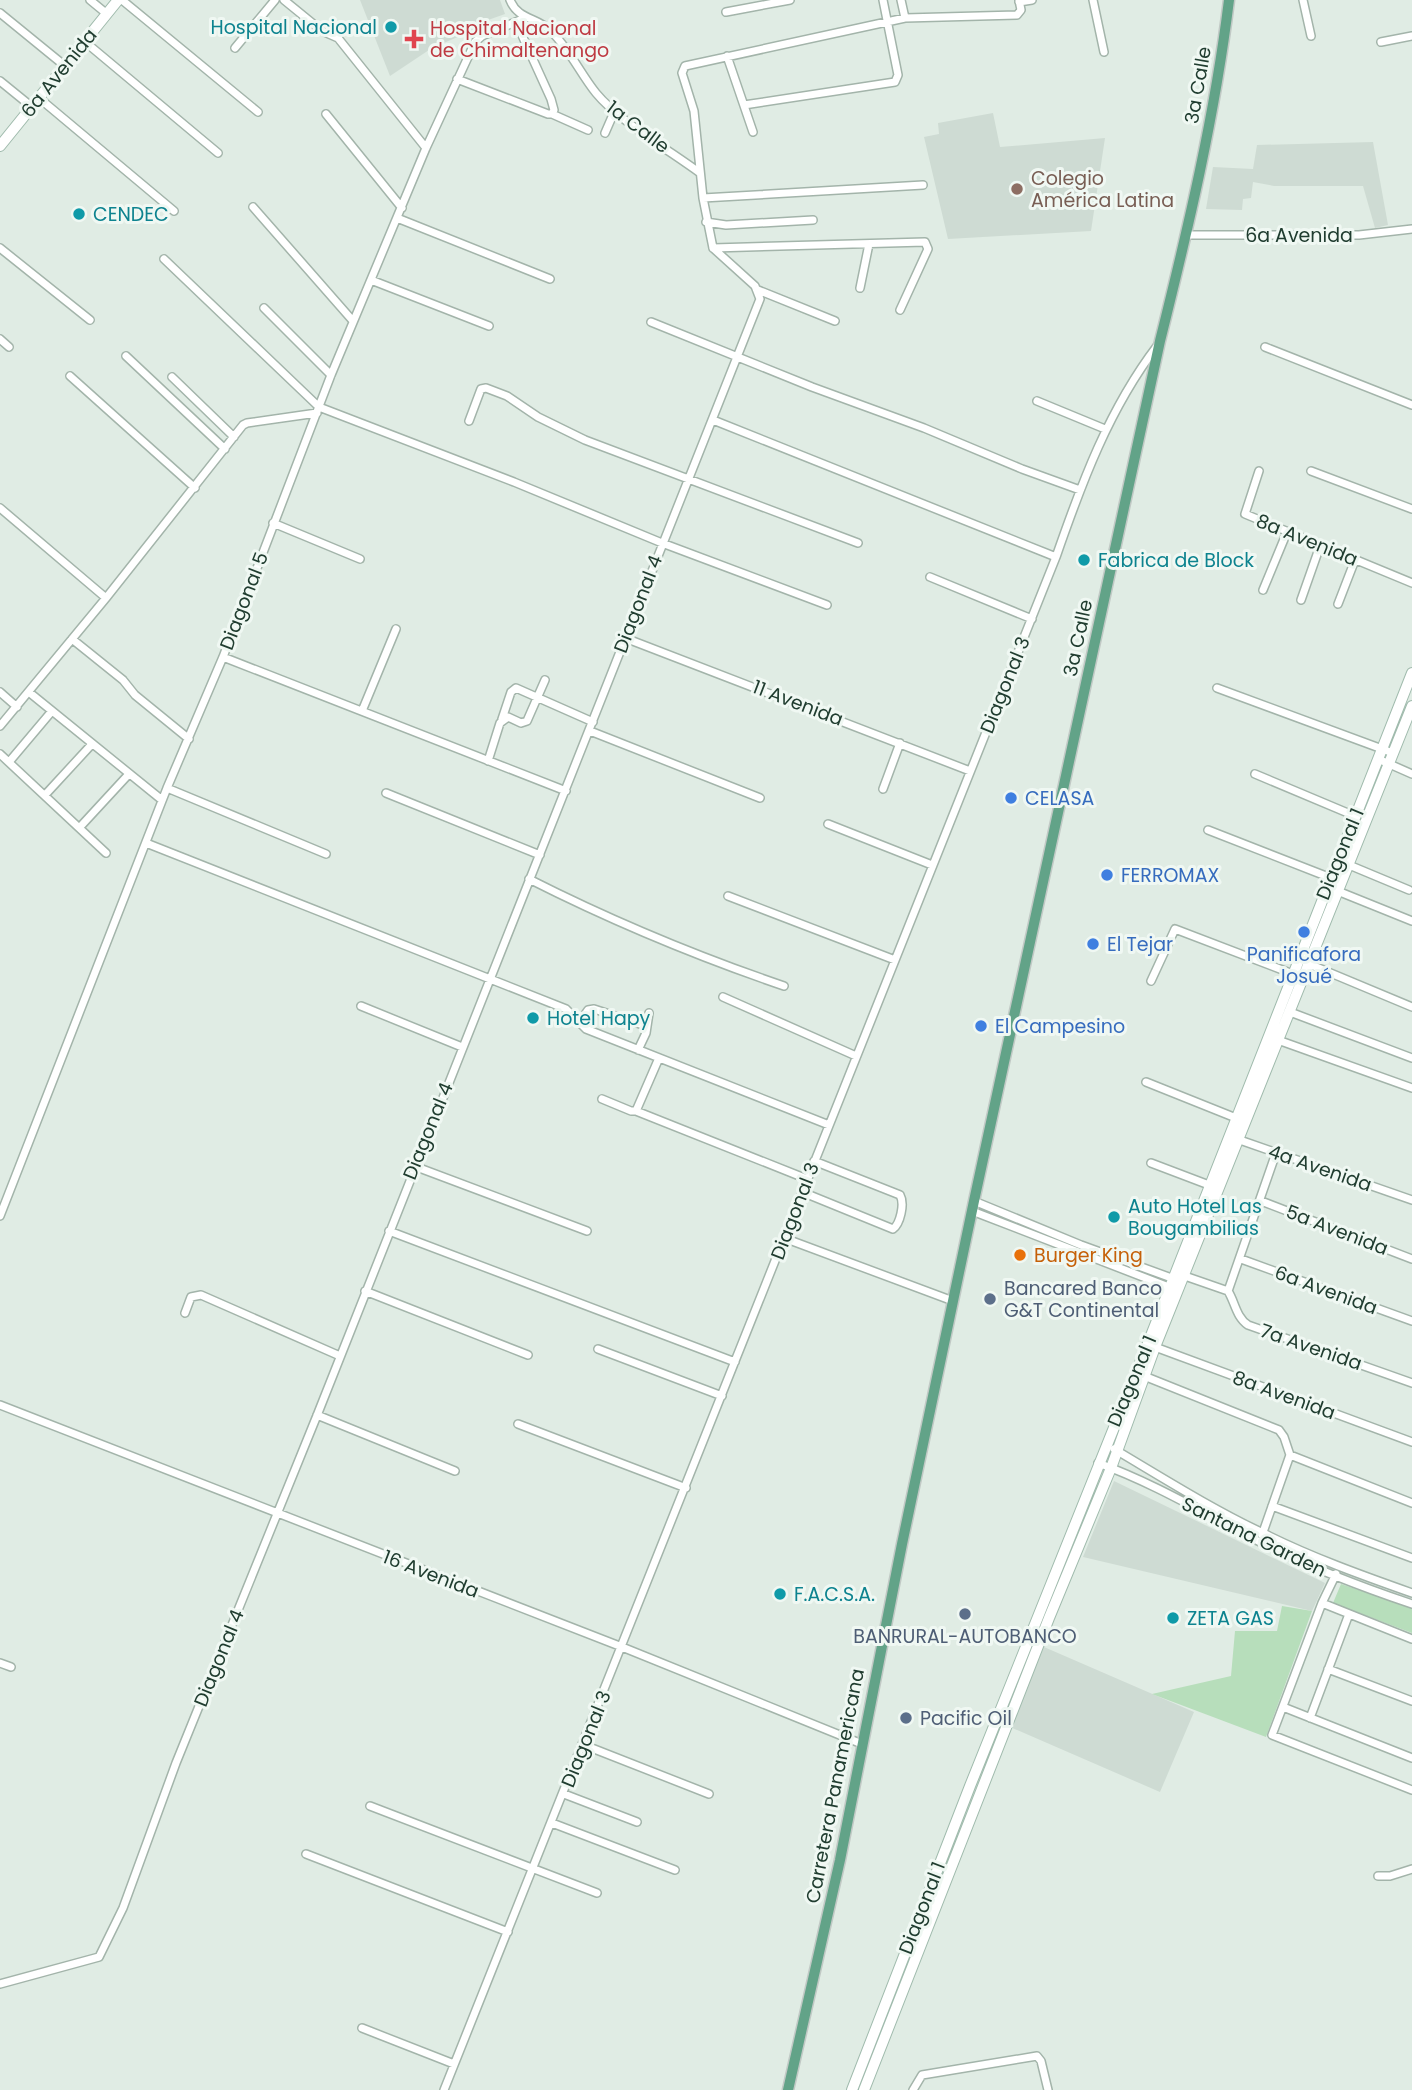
<svg xmlns="http://www.w3.org/2000/svg" width="1412" height="2090" font-family="Poppins,sans-serif">
  <style>
    .built { fill: #cedbd3 }
    .green { fill: #b7debb }
    .lines { fill: none; stroke-linecap: round; stroke-linejoin: round }
    .street-casing { stroke: #a3b4aa; stroke-width: 10 }
    .secondary-casing { stroke: #a0bbad; stroke-width: 12 }
    .primary-casing { stroke: #c1c9c5; stroke-width: 13 }
    .street { stroke: #fff; stroke-width: 7 }
    .secondary { stroke: #fff; stroke-width: 10 }
    .primary { stroke: #62a388; stroke-width: 10 }
    .culture-dot { fill: #0f9aa8; stroke: #f0f8f3; stroke-width: 2.5 }
    .health-dot { fill: #e0444e; stroke: #f0f8f3; stroke-width: 2.5 }
    .education-dot { fill: #8d6e63; stroke: #f0f8f3; stroke-width: 2.5 }
    .shop-dot { fill: #3f7fe0; stroke: #f0f8f3; stroke-width: 2.5 }
    .food-dot { fill: #e8710a; stroke: #f0f8f3; stroke-width: 2.5 }
    .service-dot { fill: #5c6f8a; stroke: #f0f8f3; stroke-width: 2.5 }
    .labels { text-anchor: middle; dominant-baseline: central; stroke-width: 6; stroke-linejoin: round; paint-order: stroke }
    .culture-label { font-size: 19px; fill: #0d838f; stroke: #f0f8f3; text-anchor: start }
    .health-label { font-size: 19px; fill: #be3a42; stroke: #f0f8f3; text-anchor: start }
    .street-label { font-size: 19px; fill: #203d30; stroke: #f0f8f3 }
    .education-label { font-size: 19px; fill: #785e54; stroke: #f0f8f3; text-anchor: start }
    .shop-label { font-size: 19px; fill: #366cbe; stroke: #f0f8f3; text-anchor: start }
    .food-label { font-size: 19px; fill: #c56008; stroke: #f0f8f3; text-anchor: start }
    .service-label { font-size: 19px; fill: #4e5e75; stroke: #f0f8f3; text-anchor: start }
  </style>
  <rect width="100%" height="100%" fill="#e0ece4"/>
  <path class="built" d="M360,0H500L505,14L474,25V30L432,48L390,76Z
    M993,113L1000,147L1105,138L1091,231L948,239L924,137L939,134L938,123Z
    M1373,142L1388,225L1375,228L1363,186H1274L1253,182L1251,198L1243,199L1242,210L1206,209L1213,167L1253,169L1257,145Z
    M1114,1481L1325,1583L1312,1611L1083,1557Z
    M1044,1647L1194,1712L1160,1792L1010,1727Z"/>
  <path class="green" d="M1341,1584L1412,1608V1633L1333,1603Z
    M1282,1606L1312,1611L1266,1737L1152,1694L1231,1676L1235,1631H1277Z"/>
  <g class="lines">
    <defs>
      <path id="street" d="M90,0L107,14
        M122,0L258,112
        M284,0L322,31L338,38L426,148
        M510,0C518,20 537,17 551,31C570,50 580,73 596,93C618,120 670,151 700,173
        M901,0L905,18
        M1093,0L1104,52
        M1303,0L1311,36
        M1019,2L1032,0
        M726,12L790,0
        M0,13L65,66
        M84,41L218,153
        M1381,42L1412,36
        M235,48L275,0
        M727,56L753,132
        M457,79L548,114H552L554,110L551,99L516,22
        M0,81L32,107
        M39,98L174,211
        M744,105L895,82L898,75L883,0
        M326,114L402,208
        M552,114L588,130
        M605,133L615,110
        M703,198L923,185
        M253,207L353,321
        M397,218L550,279
        M706,222L726,225L813,220
        M1186,235H1359L1412,229
        M0,248L90,320
        M713,248L703,198L694,111L682,73L685,66L905,18L1017,15L1021,10L1019,0
        M713,248L925,242L928,249L900,310
        M164,259L319,407L514,482L662,543L827,605
        M371,280L489,326
        M860,288L869,244
        M758,290L835,321
        M264,308L331,375
        M651,322L812,387L924,428L1022,469L1080,490
        M0,339L9,347
        M1265,347L1412,405
        M126,356L225,449
        M70,376L195,488
        M172,377L234,437
        M1037,401L1105,429
        M713,420L1056,557
        M469,421L481,389L486,388L507,396L538,417L585,440L858,543
        M1259,471L1245,514L1412,583
        M1311,471L1412,509
        M0,508L106,598
        M273,523L360,559
        M930,577L1032,619
        M1263,590L1287,532
        M1301,600L1320,546
        M1338,604L1355,560
        M625,638L970,771
        M72,639L123,680L135,695L189,739
        M223,657L566,791
        M1217,688L1393,753
        M0,692L17,707
        M30,693L162,800
        M362,711L396,629
        M502,719L511,692L516,688L593,722
        M0,726L106,598L243,425L247,423L317,413
        M590,731L760,798
        M0,754L106,853
        M1378,759L1412,774
        M488,761L500,723L508,717L521,723L527,721L545,680
        M9,762L52,711
        M1255,774L1355,816
        M167,788L326,854
        M883,789L900,743
        M386,793L540,855
        M45,795L92,744
        M828,824L932,865
        M80,827L128,775
        M1208,830L1331,878
        M146,843L566,1009L586,1029L829,1125
        M1349,865L1409,890
        M529,879C612,921 696,956 784,986
        M1335,890L1412,921
        M728,896L895,960
        M1309,964L1412,1007
        M1151,981L1175,929L1293,974
        M723,997L856,1056
        M361,1006L462,1047
        M1290,1012L1412,1058
        M579,1023L588,1010L594,1009L646,1026
        M1275,1039L1412,1088
        M638,1050L646,1033L649,1013
        M1146,1082L1236,1118
        M602,1099L631,1111H636L659,1058
        M636,1111L807,1179
        M1234,1138L1412,1200
        M1151,1163L1209,1185
        M414,1166L587,1231
        M802,1192L893,1229C900,1224 905,1204 900,1195L814,1161
        M974,1201L1081,1245L1177,1280
        M1261,1201L1412,1259
        M972,1211L1174,1289
        M0,1216L167,788L223,657L331,375L426,148L475,42L482,36L525,18
        M389,1231L735,1362
        M784,1238L953,1301
        M1241,1259L1412,1321
        M1179,1274L1228,1291
        M365,1291L528,1355
        M1228,1291C1235,1302 1236,1317 1248,1325L1412,1383
        M1228,1291L1276,1153
        M185,1313L191,1297L201,1295L340,1356
        M1155,1347L1412,1442
        M598,1349L722,1396
        M1144,1376L1279,1430L1284,1437L1290,1455L1262,1535
        M0,1405L622,1647L862,1744
        M317,1415L455,1471
        M518,1424L686,1488
        M1114,1449C1163,1478 1212,1509 1263,1533C1311,1557 1361,1575 1412,1593
        M1290,1455L1412,1503
        M1098,1463C1154,1483 1205,1514 1258,1541C1308,1567 1359,1586 1412,1604
        M1272,1506L1412,1558
        M1336,1574L1322,1603L1412,1639
        M1322,1603L1272,1735L1412,1790
        M0,1663L11,1667
        M1328,1669L1412,1701
        M1283,1707L1412,1758
        M1310,1718L1349,1614
        M584,1745L709,1794
        M564,1794L637,1822
        M370,1806L597,1893
        M552,1823L675,1870
        M306,1854L508,1932
        M1378,1876H1390L1412,1869
        M0,1984L99,1957L123,1908L176,1763L318,1413L760,299L755,286L713,248
        M362,2028L454,2064
        M444,2090L1056,557C1082,482 1109,409 1157,346
        M913,2090L922,2075L1037,2056L1041,2061L1048,2090"/>
      <path id="secondary" d="M0,146L118,0
        M852,2090L970,1786L1152,1333L1412,673
        M864,2090L1049,1618L1111,1468L1155,1347L1412,706"/>
      <path id="primary" d="M788,2090L840,1860L902,1544L974,1201L1160,341C1188,229 1215,115 1229,0"/>
    </defs>
    <use href="#street" class="street-casing"/>
    <use href="#secondary" class="secondary-casing"/>
    <use href="#primary" class="primary-casing"/>
    <use href="#street" class="street"/>
    <use href="#secondary" class="secondary"/>
    <use href="#primary" class="primary"/>
  </g>
  <g class="culture-dot">
    <circle cx="391" cy="27" r="7"/>
    <circle cx="79" cy="214" r="7"/>
    <circle cx="1084" cy="560" r="7"/>
    <circle cx="533" cy="1018" r="7"/>
    <circle cx="1114" cy="1217" r="7"/>
    <circle cx="780" cy="1594" r="7"/>
    <circle cx="1173" cy="1618" r="7"/>
  </g>
  <path class="health-dot" d="M410.5 28.5h7v7h7v7h-7v7h-7v-7h-7v-7h7z"/>
  <circle class="education-dot" cx="1017" cy="189" r="7"/>
  <g class="shop-dot">
    <circle cx="1011" cy="798" r="7"/>
    <circle cx="1107" cy="875" r="7"/>
    <circle cx="1304" cy="932" r="7"/>
    <circle cx="1093" cy="944" r="7"/>
    <circle cx="981" cy="1026" r="7"/>
  </g>
  <circle class="food-dot" cx="1020" cy="1255" r="7"/>
  <g class="service-dot">
    <circle cx="990" cy="1299" r="7"/>
    <circle cx="965" cy="1614" r="7"/>
    <circle cx="906" cy="1718" r="7"/>
  </g>
  <g class="labels">
    <g class="culture-label">
      <text x="377" y="27" text-anchor="end">Hospital Nacional</text>
      <text x="93" y="214">CENDEC</text>
      <text x="1098" y="560">Fabrica de Block</text>
      <text x="547" y="1018">Hotel Hapy</text>
      <text x="1128" y="1206">Auto Hotel Las<tspan x="1128" dy="22">Bougambilias</tspan></text>
      <text x="794" y="1594">F.A.C.S.A.</text>
      <text x="1187" y="1618">ZETA GAS</text>
    </g>
    <g class="health-label">
      <text x="430" y="28">Hospital Nacional<tspan x="430" dy="22">de Chimaltenango</tspan></text>
    </g>
    <g class="street-label">
      <text transform="translate(59 73) rotate(-51)">6a Avenida</text>
      <text transform="translate(1198 85) rotate(-80)">3a Calle</text>
      <text transform="translate(638 127) rotate(37)">1a Calle</text>
      <text x="1299" y="235">6a Avenida</text>
      <text transform="translate(1307 540) rotate(22)">8a Avenida</text>
      <text transform="translate(244 601) rotate(-69)">Diagonal 5</text>
      <text transform="translate(638 604) rotate(-69)">Diagonal 4</text>
      <text transform="translate(1078 638) rotate(-78)">3a Calle</text>
      <text transform="translate(1005 685) rotate(-68)">Diagonal 3</text>
      <text transform="translate(798 703) rotate(21)">11 Avenida</text>
      <text transform="translate(1340 854) rotate(-68)">Diagonal 1</text>
      <text transform="translate(428 1131) rotate(-68)">Diagonal 4</text>
      <text transform="translate(1320 1168) rotate(19)">4a Avenida</text>
      <text transform="translate(795 1211) rotate(-69)">Diagonal 3</text>
      <text transform="translate(1337 1230) rotate(21)">5a Avenida</text>
      <text transform="translate(1326 1290) rotate(20)">6a Avenida</text>
      <text transform="translate(1311 1347) rotate(19)">7a Avenida</text>
      <text transform="translate(1132 1381) rotate(-67)">Diagonal 1</text>
      <text transform="translate(1284 1395) rotate(20)">8a Avenida</text>
      <text transform="translate(1254 1537) rotate(26)">Santana Garden</text>
      <text transform="translate(431 1574) rotate(21)">16 Avenida</text>
      <text transform="translate(219 1658) rotate(-68)">Diagonal 4</text>
      <text transform="translate(586 1739) rotate(-68)">Diagonal 3</text>
      <text transform="translate(835 1786) rotate(-79)">Carretera Panamericana</text>
      <text transform="translate(922 1908) rotate(-69)">Diagonal 1</text>
    </g>
    <g class="education-label">
      <text x="1031" y="178">Colegio<tspan x="1031" dy="22">América Latina</tspan></text>
    </g>
    <g class="shop-label">
      <text x="1025" y="798">CELASA</text>
      <text x="1121" y="875">FERROMAX</text>
      <text x="1107" y="944">El Tejar</text>
      <text x="1304" y="954" text-anchor="middle">Panificafora<tspan x="1304" dy="22">Josué</tspan></text>
      <text x="995" y="1026">El Campesino</text>
    </g>
    <g class="food-label">
      <text x="1034" y="1255">Burger King</text>
    </g>
    <g class="service-label">
      <text x="1004" y="1288">Bancared Banco<tspan x="1004" dy="22">G&amp;T Continental</tspan></text>
      <text x="965" y="1636" text-anchor="middle">BANRURAL-AUTOBANCO</text>
      <text x="920" y="1718">Pacific Oil</text>
    </g>
  </g>
</svg>
